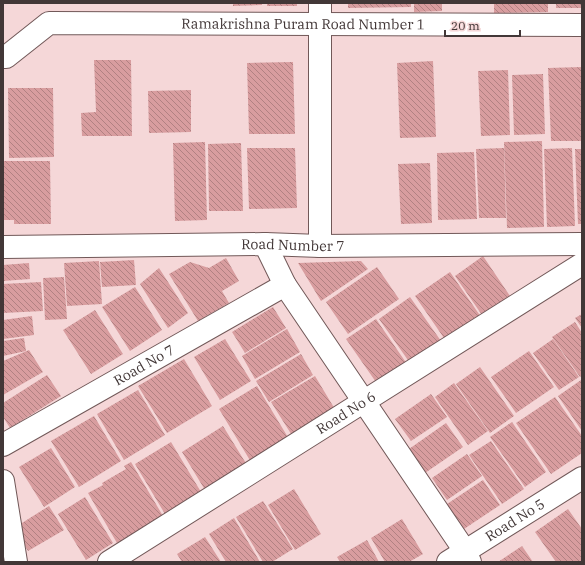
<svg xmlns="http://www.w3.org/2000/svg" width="585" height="565" font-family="'IBM Plex Serif',serif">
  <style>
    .building { fill: url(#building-back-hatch) }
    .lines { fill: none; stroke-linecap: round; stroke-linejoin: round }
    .minor-casing { stroke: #715858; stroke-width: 24 }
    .minor { stroke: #fff; stroke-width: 22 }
    .labels { text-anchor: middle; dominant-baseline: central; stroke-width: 3.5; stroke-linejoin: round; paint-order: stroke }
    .street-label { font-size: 14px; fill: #423737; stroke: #f5d7d8 }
  </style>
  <defs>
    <pattern id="building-back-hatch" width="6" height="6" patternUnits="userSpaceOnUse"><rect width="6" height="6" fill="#d89d9f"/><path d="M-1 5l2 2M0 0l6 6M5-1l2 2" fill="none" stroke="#b18182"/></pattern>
  </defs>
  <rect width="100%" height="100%" fill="#f5d7d8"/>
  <path class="building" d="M233,3H262V5L233,6Z
    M267,3H297V6H267Z
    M348,3H411V7L348,8Z
    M414,3H442V11L414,12Z
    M494,3H548V12L494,13Z
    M556,3H582V8H556Z
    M94,60H131L132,136H82L81,113L96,112Z
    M433,61L436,137L400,138L397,63Z
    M293,62L295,134H249L247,63Z
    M582,67V141H551L548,68Z
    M508,70L510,135L481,136L478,71Z
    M543,74L545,134L514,135L512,75Z
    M8,88H53L54,157L9,158Z
    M191,90V132L149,133L148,91Z
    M542,141L544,227L507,228L504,142Z
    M205,142L207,220L175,221L173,143Z
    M241,143L243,211H209L208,144Z
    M247,148H295L297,208L249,209Z
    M504,148L506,218H479L476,149Z
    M572,148L575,226L547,227L544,149Z
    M575,149H582V224H578Z
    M474,152L477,219L438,220L437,153Z
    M3,161H50L51,224H14V220H3Z
    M430,163L432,223L401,224L398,164Z
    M483,256L510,296L482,315L455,276Z
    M226,258L239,281L222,291L229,303L198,321L169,274L190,262L209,268Z
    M134,260L136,285L102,287L100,262Z
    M99,261L102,304L67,306L64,263Z
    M361,261L368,269L321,301L298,263Z
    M29,263L30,279L3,281V265Z
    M377,267L399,299L348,334L326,302Z
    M159,268L188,313L168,328L140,284Z
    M450,272L481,317L446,341L415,296Z
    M64,277L67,319L45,320L43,278Z
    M41,282L43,311L3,313V284Z
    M135,287L162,330L130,351L102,307Z
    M410,297L441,341L410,363L379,319Z
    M273,307L286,328L245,353L232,332Z
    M95,310L123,354L91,374L63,330Z
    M582,314V328L575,318Z
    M32,316L34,335L3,339V320Z
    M376,319L407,364L378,385L346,339Z
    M575,322L582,333V375L580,377L552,337Z
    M287,329L300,352L255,379L242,356Z
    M24,338L26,351L3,356V341Z
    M225,339L251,381L220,400L194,357Z
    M553,339L579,377L559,390L533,353Z
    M29,350L43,372L3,395V361Z
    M529,351L554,387L516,413L491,377Z
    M301,354L313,375L269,402L256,381Z
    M184,359L212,406L167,433L138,386Z
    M480,367L514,416L490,433L456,384Z
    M47,375L61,396L10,428L3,417V403Z
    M315,376L336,411L293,437L271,402Z
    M581,380L582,382V431L558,396Z
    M454,383L488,431L468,445L435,397Z
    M257,386L289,439L251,462L219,409Z
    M138,390L165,435L124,460L97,414Z
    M431,394L447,417L411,441L395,419Z
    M555,397L582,436V453L551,474L516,423Z
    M94,416L121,461L79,487L51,441Z
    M512,422L546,472L525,487L490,437Z
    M446,423L463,447L425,473L409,449Z
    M223,426L247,465L205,490L182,452Z
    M491,441L524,489L502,504L469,455Z
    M171,442L201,492L165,514L135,464Z
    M51,448L75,487L44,507L19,467Z
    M467,454L482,476L447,500L432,478Z
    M131,462L163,516L117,543L88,493L103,485L102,483L126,469L124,466Z
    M483,480L500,505L464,529L447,504Z
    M294,489L321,534L295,550L268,505Z
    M85,497L113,543L86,560L58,514Z
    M263,501L293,549L272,562H263L236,517Z
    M49,506L64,530L28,551L14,528Z
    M568,509L582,529V562H556L535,532Z
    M234,518L260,562H226L209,534Z
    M402,519L423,554L409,562H385L371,538Z
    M205,537L221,562H182L177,554Z
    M367,540L379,562H340L337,557Z
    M522,546L533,562H498Z"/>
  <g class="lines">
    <defs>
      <g id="minor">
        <path id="s1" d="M3,57H6L49,23L582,25"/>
        <path d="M265,244L285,285L465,551L470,562"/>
        <path d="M320,246V3"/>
        <path id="s2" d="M3,247L265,244L320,246L582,244"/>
        <path id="s3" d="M3,445L285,285"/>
        <path d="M3,481L16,562"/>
        <path id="s4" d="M109,562L582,264"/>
        <path id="s5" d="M448,562L582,478"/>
      </g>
    </defs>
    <use href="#minor" class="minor-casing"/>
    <use href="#minor" class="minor"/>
  </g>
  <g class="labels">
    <g class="street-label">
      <text stroke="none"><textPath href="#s1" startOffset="312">Ramakrishna Puram Road Number 1</textPath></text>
      <text stroke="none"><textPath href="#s2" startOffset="290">Road Number 7</textPath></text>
      <text stroke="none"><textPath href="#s3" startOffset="162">Road No 7</textPath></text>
      <text stroke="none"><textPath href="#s4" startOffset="280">Road No 6</textPath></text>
      <text stroke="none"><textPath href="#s5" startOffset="79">Road No 5</textPath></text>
    </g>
  </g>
  <rect width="585" height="565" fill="none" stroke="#423737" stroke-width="8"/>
  <path d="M445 30v6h75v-6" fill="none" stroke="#423737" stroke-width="2"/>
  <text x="451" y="30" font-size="12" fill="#423737" stroke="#f5d7d8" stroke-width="3" paint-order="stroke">20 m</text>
</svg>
